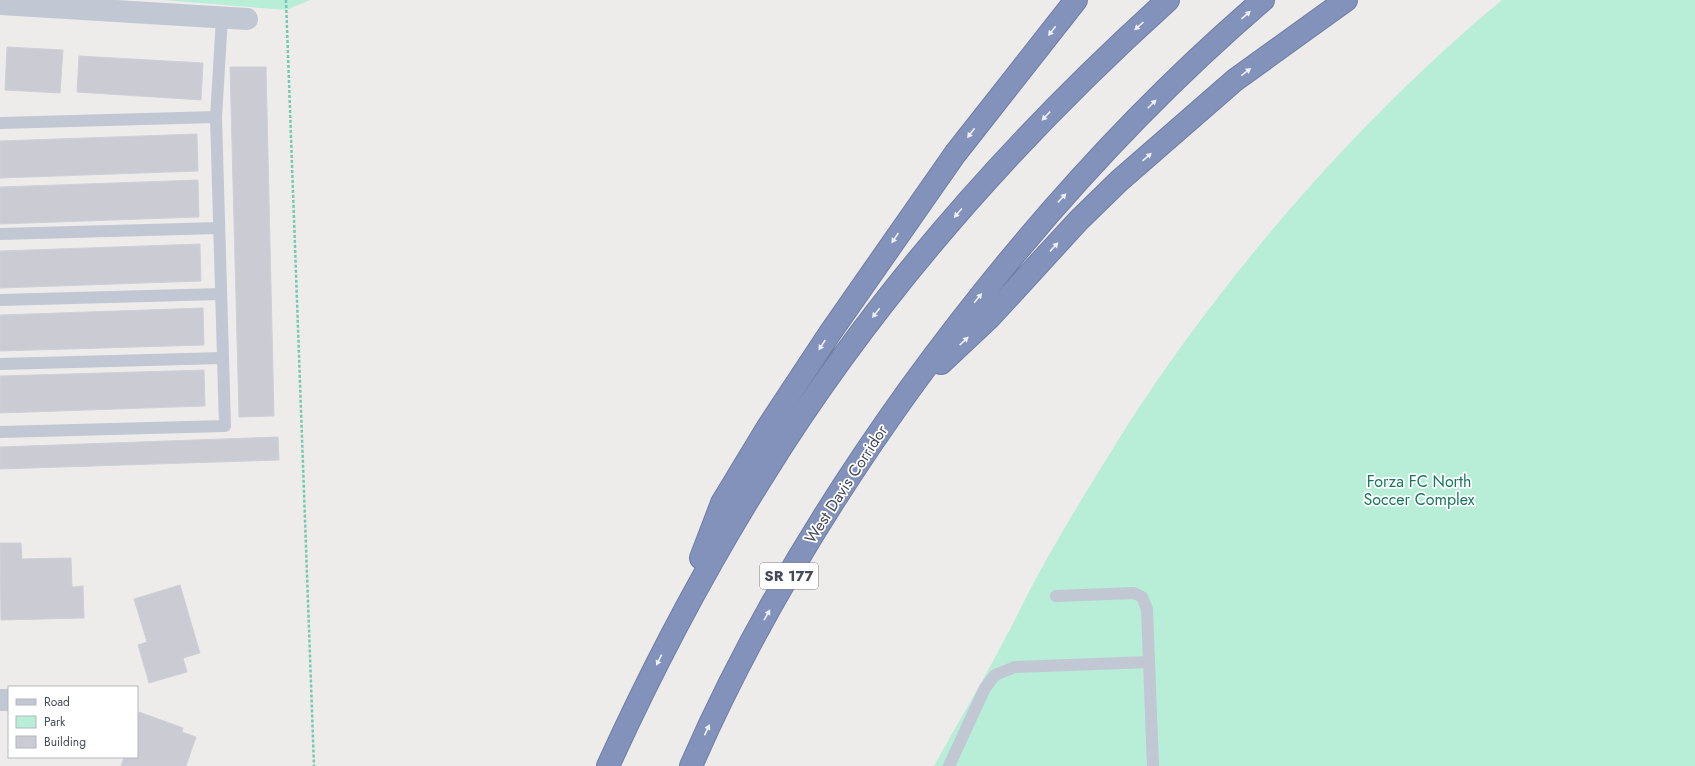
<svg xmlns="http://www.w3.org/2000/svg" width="1695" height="766" font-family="Jost,sans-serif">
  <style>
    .green { fill: #b8edd7 }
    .building { fill: #cbccd3; stroke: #cfd0d7 }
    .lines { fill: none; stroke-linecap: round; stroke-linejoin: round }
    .highway-casing { stroke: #6e7da6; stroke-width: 24 }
    .path { stroke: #71cab1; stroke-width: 2.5; stroke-dasharray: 3 2; stroke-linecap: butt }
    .lane { stroke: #c1c7d3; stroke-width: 12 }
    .street { stroke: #c1c7d3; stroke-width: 22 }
    .highway { stroke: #8392ba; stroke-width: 22 }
    .oneway { fill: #eceff5 }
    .labels { text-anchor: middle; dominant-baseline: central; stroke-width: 3.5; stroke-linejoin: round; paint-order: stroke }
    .shield { fill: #fff; stroke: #7c808a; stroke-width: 1 }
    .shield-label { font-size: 15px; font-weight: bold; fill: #444a58 }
    .park-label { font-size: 16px; fill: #17775b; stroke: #fff }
    .street-label { font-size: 16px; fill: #444a58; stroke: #fff }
  </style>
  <rect width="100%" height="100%" fill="#eeeceb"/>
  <path class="green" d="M163,0H310L286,10Z
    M1502,0H1695V766H934C956,726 979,688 1000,648C1014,623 1026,596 1040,571C1067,522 1097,474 1127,426C1226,272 1361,117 1502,0Z"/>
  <path class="building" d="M7,47L63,50L60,93L5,90Z
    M79,56L203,63L201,100L77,92Z
    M230,67H266L274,416L239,417Z
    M197,134L198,171L0,178V141Z
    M198,180L199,217L0,224V187Z
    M200,244L201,281L0,288V251Z
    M203,308L204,345L0,351V315Z
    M204,370L205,406L0,413V376Z
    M278,437L279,460L0,469V447Z
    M0,543H21L22,559L71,558L72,587L83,586L84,618L1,620Z
    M180,585L200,653L183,658L187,672L149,683L138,645L147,642L134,599Z
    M139,712L183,728L182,732L196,737L186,766H121L124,757H137V719Z"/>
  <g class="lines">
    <defs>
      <path id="highway" d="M941,363L990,317L1078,221L1119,181L1235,80L1346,0
        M701,558L722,503L768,427L830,333L955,154L1076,0
        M608,766C654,665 705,568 764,474C874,297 1014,139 1168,0
        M691,766C749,633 825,507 909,390C1013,247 1129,115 1263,0"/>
    </defs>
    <use href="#highway" class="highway-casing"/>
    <path class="path" d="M286,0L314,766"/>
    <path class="lane" d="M0,123L216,117
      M0,234L219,228
      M0,300L221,294
      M0,364L223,358
      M0,432L225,426L216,117L222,18
      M1056,596L1134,593L1142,597L1147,609L1153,766
      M949,766L985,688L995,675L1015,667L1149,662"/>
    <path class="street" d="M0,4L247,19
      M0,700H9"/>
    <use href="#highway" class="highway"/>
  </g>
  <defs><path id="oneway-solid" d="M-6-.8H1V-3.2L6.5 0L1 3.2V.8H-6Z"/></defs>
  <g class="oneway">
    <use href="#oneway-solid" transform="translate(1246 15) rotate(-41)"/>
    <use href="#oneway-solid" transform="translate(1139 26) rotate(138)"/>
    <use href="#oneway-solid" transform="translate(1052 31) rotate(128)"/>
    <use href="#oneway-solid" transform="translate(1246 72) rotate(-37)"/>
    <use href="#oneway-solid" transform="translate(1152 104) rotate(-45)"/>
    <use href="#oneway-solid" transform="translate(1046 116) rotate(133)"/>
    <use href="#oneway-solid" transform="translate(971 133) rotate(127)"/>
    <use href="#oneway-solid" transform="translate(1147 157) rotate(-41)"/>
    <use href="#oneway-solid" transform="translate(1062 198) rotate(-47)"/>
    <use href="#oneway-solid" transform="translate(958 213) rotate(131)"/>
    <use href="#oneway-solid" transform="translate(895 238) rotate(124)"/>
    <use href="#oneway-solid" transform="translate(1054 247) rotate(-47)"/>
    <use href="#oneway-solid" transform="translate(978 298) rotate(-51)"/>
    <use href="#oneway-solid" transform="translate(876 313) rotate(128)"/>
    <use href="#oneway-solid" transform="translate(964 341) rotate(-43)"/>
    <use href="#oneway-solid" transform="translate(822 345) rotate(123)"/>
    <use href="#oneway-solid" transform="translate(767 615) rotate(-60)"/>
    <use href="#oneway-solid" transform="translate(659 660) rotate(116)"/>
    <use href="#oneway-solid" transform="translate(707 730) rotate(-65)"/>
  </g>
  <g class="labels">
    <rect class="shield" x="760" y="563" width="58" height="26" rx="3"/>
    <g class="shield-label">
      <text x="789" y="576">SR 177</text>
    </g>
    <g class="park-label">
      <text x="1419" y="481">Forza FC North<tspan x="1419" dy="18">Soccer Complex</tspan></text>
    </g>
    <g class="street-label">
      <text transform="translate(846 484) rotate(-57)">West Davis Corridor</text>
    </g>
  </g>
  <rect x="8" y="686" width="130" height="72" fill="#ffffff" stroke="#b4b7bc"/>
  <rect x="16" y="699" width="20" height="6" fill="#c1c7d3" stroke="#b4b7bc"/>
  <text x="44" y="706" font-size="12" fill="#444a58">Road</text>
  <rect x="16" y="716" width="20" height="12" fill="#b8edd7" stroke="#b4b7bc"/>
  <text x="44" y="726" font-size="12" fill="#444a58">Park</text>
  <rect x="16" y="736" width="20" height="12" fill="#cbccd3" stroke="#b4b7bc"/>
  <text x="44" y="746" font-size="12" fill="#444a58">Building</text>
</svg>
